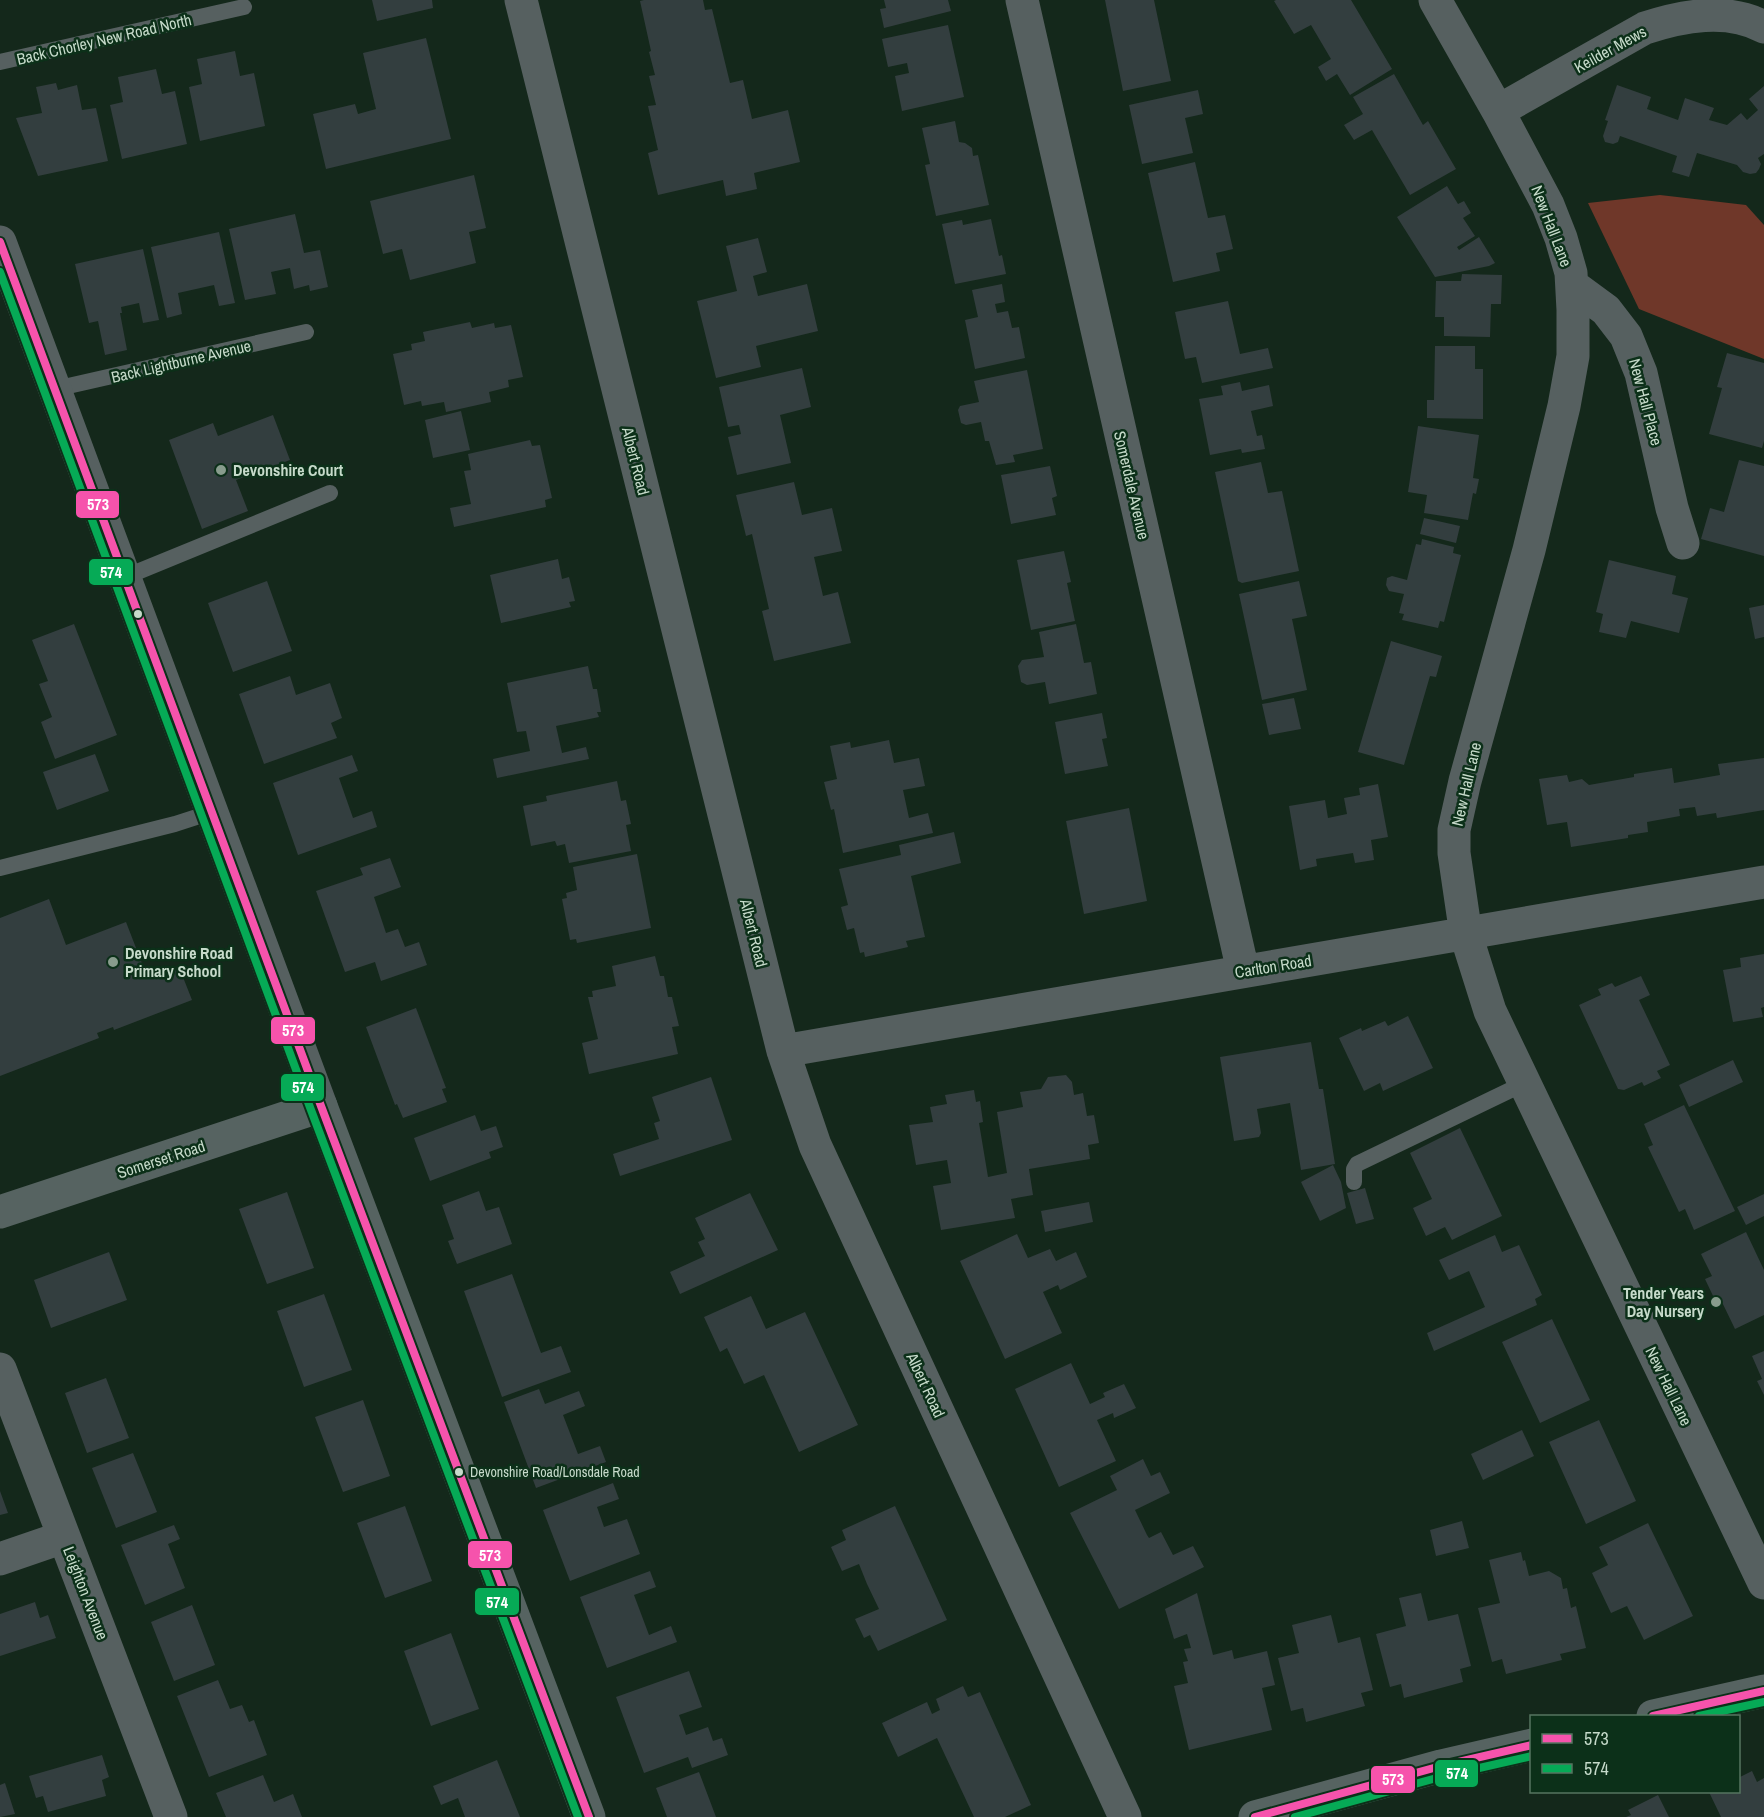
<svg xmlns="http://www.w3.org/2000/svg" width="1764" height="1817" font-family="'Archivo Narrow',sans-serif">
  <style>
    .green { fill: #6f3729 }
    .building { fill: #333e3f }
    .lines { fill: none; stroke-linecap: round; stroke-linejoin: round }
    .lane { stroke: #566060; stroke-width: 16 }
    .street { stroke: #566060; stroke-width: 33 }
    .secondary { stroke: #566361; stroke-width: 33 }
    .bus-1-casing { stroke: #0c3019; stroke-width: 12 }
    .bus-2-casing { stroke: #0c3019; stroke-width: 12 }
    .bus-1 { stroke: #f653ac; stroke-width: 8 }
    .bus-2 { stroke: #06aa56; stroke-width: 8 }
    .poi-dot { fill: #889c8d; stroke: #0c3019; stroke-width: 2 }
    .bus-dot { fill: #c6daca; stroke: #0c3019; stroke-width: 2 }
    .labels { text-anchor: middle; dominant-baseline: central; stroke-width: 5; stroke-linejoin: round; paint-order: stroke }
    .bus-label { font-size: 14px; fill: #c6daca; stroke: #0c3019; text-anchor: start }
    .street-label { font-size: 16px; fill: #c6daca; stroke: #0c3019 }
    .poi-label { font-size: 16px; font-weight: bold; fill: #c6daca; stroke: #0c3019; text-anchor: start }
    .line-badge { stroke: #0c3019; stroke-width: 2 }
    .badge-label { font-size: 16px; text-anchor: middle; font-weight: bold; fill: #fff }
  </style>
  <rect width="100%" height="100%" fill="#14281b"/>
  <path class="green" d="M1660,195L1746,205L1764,225V359L1639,309L1588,203Z"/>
  <path class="building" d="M372,0H432L433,8L377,21Z
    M644,0H703L705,10L712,9L730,83L743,80L752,119L788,110L800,162L754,173L757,189L726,196L723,180L658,195L648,153L658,150L648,106L656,105L649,76L655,75L649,52L651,51L640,1Z
    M884,0H948L951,11L884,28L880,9L886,8Z
    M1105,0H1154L1171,81L1123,91Z
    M1276,0H1351L1392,69L1350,95L1337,74L1326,81L1318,67L1331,59L1311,25L1294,34L1274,1Z
    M948,25L964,97L902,111L895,76L909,73L907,63L888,67L882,39Z
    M426,38L451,139L326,169L313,114L355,104L358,114L376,109L363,53Z
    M235,51L240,76L254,73L265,126L200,141L189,87L202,84L197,59Z
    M156,69L162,94L175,91L187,144L122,159L110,105L123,102L118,77Z
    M1394,74L1423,125L1428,121L1456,169L1410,195L1372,130L1354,140L1344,125L1363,114L1353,97Z
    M56,83L58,90L77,85L82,110L96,108L108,161L38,176L16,118L42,113L36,87Z
    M1617,85L1651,97L1647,109L1678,120L1685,98L1714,108L1709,120L1727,125L1741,113L1747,120L1758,110L1749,99L1764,86V154L1758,158L1761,164L1759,169L1756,173L1750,174L1743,172L1737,165L1697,153L1689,177L1672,172L1677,156L1620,136L1618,142L1613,144L1605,142L1603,136L1608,121L1605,120Z
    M1198,90L1203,114L1185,118L1193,153L1142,164L1129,105Z
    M955,121L959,142L965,143L972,148L973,156L978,155L989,205L936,216L925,165L930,164L922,128Z
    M1195,162L1208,218L1225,215L1233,249L1216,253L1220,271L1173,282L1148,173Z
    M474,175L486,228L469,232L476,263L410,280L402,249L383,254L370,201Z
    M1447,186L1458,204L1464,201L1471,213L1463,218L1475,236L1457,247L1459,250L1479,237L1495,263L1489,266L1435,277L1397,217Z
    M295,214L304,253L320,250L328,287L310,291L309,285L294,289L290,268L271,272L276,294L245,300L229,229Z
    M991,219L999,256L1002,255L1006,274L955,284L942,224L962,220L963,225Z
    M219,232L235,303L219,306L214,285L178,293L182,314L167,318L151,247Z
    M758,238L767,272L753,276L758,296L807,284L818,331L756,346L761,367L716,378L697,301L737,291L726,246Z
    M143,249L159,320L143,323L139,303L121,307L122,313H120L127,350L105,355L98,321L89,323L75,264Z
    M1462,274L1502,275L1501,304H1491L1490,337L1444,336V317H1435L1436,281H1461Z
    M1002,284L1005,302L995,304L997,313L1008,311L1012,328L1019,327L1025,358L975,369L965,320L978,317L972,290Z
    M1228,301L1240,354L1268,348L1273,368L1202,383L1196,357L1185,359L1175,312Z
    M470,322L472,328L494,323L495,328L511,325L523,377L508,380L509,387L489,392L491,402L446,412L444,402L422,406L421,401L404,405L393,354L412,350L411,344L425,341L423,332Z
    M1435,346H1475V369H1483V419L1427,418V400H1434Z
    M1727,353L1764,363V441L1762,448L1709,434L1722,388L1717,387Z
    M802,368L811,407L780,415L791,463L737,475L728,437L741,434L739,425L728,427L719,387Z
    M1027,370L1043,449L1013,455L1015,462L996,465L989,441H985L981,422L966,425L961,423L958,410L960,406L979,402L974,381Z
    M1240,382L1242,391L1269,385L1273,406L1251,411L1257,436L1262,435L1265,449L1242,453L1241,449L1210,455L1199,399L1223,395L1221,386Z
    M461,411L470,450L433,458L425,420Z
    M273,415L290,460L236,480L248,511L202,529L169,440L213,423L218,436Z
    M1418,426L1479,435L1473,478L1479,479L1476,494L1473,493L1468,520L1424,513L1427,495L1408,492Z
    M530,440L532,446L540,445L552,498L545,500L546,507L454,527L450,508L471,504L464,471L471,470L468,454Z
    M1739,460L1764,466V556L1701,539L1710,508L1724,512Z
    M1261,462L1268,493L1282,491L1299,571L1242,583L1238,581L1215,472Z
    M1050,466L1057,496L1052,498L1056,515L1011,524L1001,475Z
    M794,482L802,515L832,508L842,551L814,557L823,596L838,592L851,643L774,661L762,611L769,609L752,534L746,536L736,495Z
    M1424,518L1460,526L1456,543L1420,534Z
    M1422,539L1454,547L1453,553L1461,555L1444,622L1440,621L1438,628L1402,620L1404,614L1399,613L1404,594L1389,591L1386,585L1387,578L1392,576L1407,580L1416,544L1421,545Z
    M1064,551L1071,582L1067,583L1075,621L1031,630L1017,560Z
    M558,559L562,579L569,577L575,601L569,602L571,607L501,623L490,575Z
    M1609,560L1676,576L1672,594L1688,598L1679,633L1631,621L1626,638L1599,632L1603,614L1596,612Z
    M267,581L292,651L233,672L208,603Z
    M1299,581L1307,616L1292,619L1307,690L1262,700L1239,594Z
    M1764,605V637L1755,639L1749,608Z
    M74,624L117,735L55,759L41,722L52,717L39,684L48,681L32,640Z
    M1076,624L1084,663L1091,662L1097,694L1049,704L1045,682L1027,685L1021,682L1018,666L1022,660L1044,657L1039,632Z
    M1391,641L1442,656L1436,677L1430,676L1404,765L1358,752Z
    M588,666L593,689H597L601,712H597L599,717L556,726L562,753L586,747L589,759L497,778L493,759L530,751L526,731L517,732L507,683Z
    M290,676L296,695L330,683L342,718L331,723L337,738L264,764L239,694Z
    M1294,698L1301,729L1269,735L1262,704Z
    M1102,713L1107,738L1102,739L1108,766L1065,774L1055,722Z
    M889,740L894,763L919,758L925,786L903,790L909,818L928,813L933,833L843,853L834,809L831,810L824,782L837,779L830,746L850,742L851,748Z
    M95,754L109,791L57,810L43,772Z
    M352,755L358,771L339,778L353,818L372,811L377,827L298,855L273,783Z
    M1764,758V810L1717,818L1716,813L1697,816L1695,807L1679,809L1680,816L1647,822L1648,832L1628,835V838L1571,847L1567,822L1547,825L1539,779L1567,775L1569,782L1582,779L1589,785L1634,777V774L1672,768L1674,783L1720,775L1718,764Z
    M617,781L621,801L626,800L631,824L626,825L631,851L569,863L565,844L557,846L555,841L531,846L523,806L547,801L546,796Z
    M1378,784L1388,837L1371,840L1374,860L1355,863L1353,853L1316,859L1317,866L1300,870L1289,806L1325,800L1328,818L1347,814L1344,798L1360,795L1359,788Z
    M1129,808L1147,901L1084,914L1066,821Z
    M954,832L961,863L911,876L925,937L906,941L908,947L865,957L864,952L860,953L854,928L847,930L841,907L848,905L839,869L901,855L899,845Z
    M637,854L651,928L577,943L576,939L570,940L562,899L567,898L566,893L577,890L573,867Z
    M390,858L401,887L374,897L386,933L398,929L405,947L419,942L427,965L381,981L375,962L345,972L316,891L363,875L360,868Z
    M49,899L66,945L126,922L148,979L179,967L192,1000L114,1030L113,1027L97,1033L99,1038L0,1076V918Z
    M1764,954V1007L1761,1008L1763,1017L1733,1022L1723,970L1741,967L1740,958Z
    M655,956L660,976H664L668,997H672L679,1026L672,1027L678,1054L589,1074L582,1043L598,1039L588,997H593L592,991L616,986L612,966Z
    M1641,976L1650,995L1639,1000L1670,1065L1657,1071L1661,1078L1644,1086L1642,1082L1624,1090L1618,1089L1579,1005L1601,995L1598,989L1612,983L1615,987Z
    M416,1008L446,1088L442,1089L447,1102L403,1118L397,1104L395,1105L366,1027Z
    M1408,1016L1433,1068L1383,1091L1380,1083L1364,1091L1339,1038L1361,1028L1362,1031L1385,1021L1388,1026Z
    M1311,1042L1319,1089H1323L1335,1164L1301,1170L1290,1103L1257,1109L1261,1133L1259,1137L1234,1141L1220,1057Z
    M1733,1060L1743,1082L1689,1107L1679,1085Z
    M1066,1075L1072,1082L1074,1095L1083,1093L1087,1116L1094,1115L1099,1143L1088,1145L1090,1159L1029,1169L1033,1195L1011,1199L1015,1218L941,1230L933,1186L951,1183L947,1160L916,1165L909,1125L933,1122L930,1107L947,1104L945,1095L974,1090L976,1102L980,1101L983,1122L979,1123L988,1177L1007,1173L997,1112L1023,1107L1020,1092L1041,1089L1048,1077Z
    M711,1077L732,1140L620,1176L613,1154L659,1139L654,1123L660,1121L652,1097Z
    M1684,1105L1735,1211L1694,1230L1685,1209L1679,1212L1648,1147L1653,1145L1644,1124Z
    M475,1115L481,1131L496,1126L503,1147L489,1152L491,1158L430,1181L414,1138Z
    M1460,1128L1502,1216L1452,1240L1445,1227L1426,1236L1413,1208L1432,1199L1410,1153Z
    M1333,1165L1341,1182L1346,1208L1320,1221L1301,1182Z
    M1365,1188L1374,1219L1356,1224L1347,1193Z
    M479,1191L486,1211L499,1207L512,1244L457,1264L448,1241L454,1239L442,1205Z
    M287,1192L314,1268L267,1284L239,1209Z
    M750,1193L778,1250L680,1294L670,1272L705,1256L698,1242L705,1239L695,1218Z
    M1764,1194V1216L1746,1225L1737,1207Z
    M1089,1202L1093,1222L1045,1232L1041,1211Z
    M1746,1232L1764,1270V1315L1735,1329L1719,1296L1714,1298L1705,1279L1712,1276L1701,1254Z
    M1017,1234L1028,1258L1050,1249L1056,1261L1076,1252L1087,1277L1060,1290L1058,1285L1043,1292L1062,1333L1005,1359L960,1261Z
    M1495,1235L1502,1252L1519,1245L1542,1295L1535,1299L1537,1305L1434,1351L1427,1333L1485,1307L1469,1271L1449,1280L1439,1260Z
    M109,1252L127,1300L51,1328L34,1280Z
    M512,1274L541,1353L561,1346L571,1372L502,1397L464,1291Z
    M324,1294L352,1370L304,1387L277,1311Z
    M751,1296L766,1329L805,1312L858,1425L799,1452L764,1375L744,1384L727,1348L720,1352L704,1317Z
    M1552,1319L1590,1400L1540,1423L1502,1342Z
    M1764,1351V1395L1757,1381L1762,1379L1752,1356Z
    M1071,1363L1090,1404L1105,1397L1103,1393L1124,1384L1136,1408L1114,1418L1113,1413L1097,1420L1116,1461L1059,1487L1015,1389Z
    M106,1378L129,1438L87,1453L65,1393Z
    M539,1389L545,1404L579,1391L585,1406L563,1415L578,1454L600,1446L606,1462L536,1488L504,1402Z
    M363,1400L390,1476L343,1492L315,1417Z
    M1599,1420L1636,1501L1586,1524L1549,1442Z
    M1522,1430L1534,1456L1483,1480L1471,1454Z
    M133,1453L157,1512L116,1528L92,1468Z
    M1143,1459L1151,1476L1160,1472L1170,1493L1135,1510L1147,1535L1149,1538L1161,1532L1173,1555L1193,1546L1204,1567L1119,1609L1070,1513L1117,1490L1110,1476Z
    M613,1483L619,1499L597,1507L604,1527L627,1519L640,1554L570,1581L543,1510Z
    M0,1491L8,1513L0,1515Z
    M405,1506L432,1581L385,1598L357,1523Z
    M895,1506L947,1620L878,1651L870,1635L864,1638L855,1619L879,1609L867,1584L859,1564L842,1571L831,1547L846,1540L842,1530Z
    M1462,1521L1469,1548L1436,1556L1430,1530Z
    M1648,1523L1693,1616L1644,1640L1627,1606L1611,1613L1592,1573L1608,1565L1599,1547Z
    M174,1525L180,1539L168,1544L185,1588L145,1605L121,1545Z
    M1521,1552L1523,1561L1525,1560L1529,1576L1549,1571L1561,1578L1563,1589L1567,1588L1571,1608L1576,1606L1586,1648L1560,1654L1562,1660L1506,1674L1502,1659L1492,1662L1478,1608L1500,1603L1489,1560Z
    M650,1571L656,1587L634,1595L649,1635L671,1626L677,1642L607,1668L580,1597Z
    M1197,1593L1213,1655L1232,1650L1234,1659L1267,1651L1275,1685L1262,1688L1272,1730L1189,1750L1174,1686L1188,1683L1183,1662L1188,1661L1184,1649L1191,1648L1187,1634L1174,1639L1165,1609Z
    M1421,1593L1428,1621L1458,1614L1471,1666L1460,1669L1463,1682L1404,1698L1401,1684L1390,1687L1376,1634L1406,1626L1399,1598Z
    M35,1602L40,1618L48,1615L56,1638L0,1656V1614Z
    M192,1605L215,1665L174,1681L151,1622Z
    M1331,1615L1338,1643L1360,1637L1373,1690L1361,1693L1365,1706L1306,1722L1303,1708L1291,1711L1278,1658L1299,1653L1292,1625Z
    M451,1633L479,1709L431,1726L404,1651Z
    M689,1671L702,1707L679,1715L686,1735L708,1727L713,1741L722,1738L728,1755L692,1768L688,1757L644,1773L616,1697Z
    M218,1680L230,1709L242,1705L249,1722L254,1720L267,1755L209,1777L177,1696Z
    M963,1686L968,1697L980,1692L1031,1805L1005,1817H974L937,1738L898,1757L882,1723L927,1702L932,1714L940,1710L936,1699Z
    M102,1755L109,1777L102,1780L106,1796L48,1812L43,1796L36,1798L29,1776Z
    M497,1760L520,1817H465L458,1798L441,1805L433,1786Z
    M1752,1771L1757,1782L1764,1778V1817H1721L1709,1792H1738V1778Z
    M699,1772L716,1817H667L656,1788Z
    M263,1775L274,1802L293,1794L302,1817H226L216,1793Z
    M5,1783L15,1814L0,1817V1785Z
    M1658,1795L1669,1817H1626L1631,1815L1628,1810Z"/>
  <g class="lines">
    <path class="lane" d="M0,62L244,7
      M55,389L306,332
      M125,577L330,493
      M0,868L175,824L212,812
      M1354,1182V1169L1357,1164L1525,1083"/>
    <path class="street" d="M521,0L783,1051L815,1145L1125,1817
      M1022,0L1243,971
      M1435,0L1498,111L1548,205L1561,238L1571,273L1573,310V356L1564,406L1529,550L1465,781L1454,830V853L1466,935L1490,1011L1764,1583
      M1498,111L1645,28C1682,16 1727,7 1764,27
      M0,242L321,1106
      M1572,285L1606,310L1626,336L1641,373L1672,508L1683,543
      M783,1051L1764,882
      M0,1369L171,1817
      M0,1559L64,1537"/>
    <path class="secondary" d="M0,1212L321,1106L589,1817
      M1653,1716L1764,1691
      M1255,1817L1441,1766L1532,1745"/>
    <defs>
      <path id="bus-1" d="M0,242L321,1106L589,1817
        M1653,1716L1764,1691
        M1255,1817L1441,1766L1532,1745"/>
      <path id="bus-2" d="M0,272L311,1110L578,1817
        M1699,1716L1764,1702
        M1295,1817L1444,1776L1532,1756"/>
    </defs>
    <use href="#bus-1" class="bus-1-casing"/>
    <use href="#bus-2" class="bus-2-casing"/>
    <use href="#bus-1" class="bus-1"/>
    <use href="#bus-2" class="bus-2"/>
  </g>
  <g class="poi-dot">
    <circle cx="221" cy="470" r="6"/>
    <circle cx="113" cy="962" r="6"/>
    <circle cx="1716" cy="1302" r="6"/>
  </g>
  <g class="bus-dot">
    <circle cx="138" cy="614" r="5"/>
    <circle cx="459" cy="1472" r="5"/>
  </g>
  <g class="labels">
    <g class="bus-label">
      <text x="470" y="1472">Devonshire Road/Lonsdale Road</text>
    </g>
    <g class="street-label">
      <text transform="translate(104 39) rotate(-13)">Back Chorley New Road North</text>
      <text transform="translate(1610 49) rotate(-29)">Keilder Mews</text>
      <text transform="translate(1552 226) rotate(69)">New Hall Lane</text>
      <text transform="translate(181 361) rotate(-13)">Back Lightburne Avenue</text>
      <text transform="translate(1646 402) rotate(75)">New Hall Place</text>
      <text transform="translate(636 461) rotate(76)">Albert Road</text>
      <text transform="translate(1132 485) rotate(77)">Somerdale Avenue</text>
      <text transform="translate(1466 784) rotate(-77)">New Hall Lane</text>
      <text transform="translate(754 933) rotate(76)">Albert Road</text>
      <text transform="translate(1273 966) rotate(-9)">Carlton Road</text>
      <text transform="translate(161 1159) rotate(-18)">Somerset Road</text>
      <text transform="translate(926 1385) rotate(65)">Albert Road</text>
      <text transform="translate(1669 1386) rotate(64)">New Hall Lane</text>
      <text transform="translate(86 1593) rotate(69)">Leighton Avenue</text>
    </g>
    <g class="poi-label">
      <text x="233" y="470">Devonshire Court</text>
      <text x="125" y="953">Devonshire Road<tspan x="125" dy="18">Primary School</tspan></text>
      <text x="1704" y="1293" text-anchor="end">Tender Years<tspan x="1704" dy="18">Day Nursery</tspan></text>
    </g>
  </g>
  <g class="line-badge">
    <rect x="75" y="490" width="45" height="29" rx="6" fill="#f653ac"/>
    <rect x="88" y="558" width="46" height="28" rx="6" fill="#06aa56"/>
    <rect x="270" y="1016" width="46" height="29" rx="6" fill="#f653ac"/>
    <rect x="280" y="1073" width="45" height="29" rx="6" fill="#06aa56"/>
    <rect x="467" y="1540" width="46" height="29" rx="6" fill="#f653ac"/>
    <rect x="474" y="1587" width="46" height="29" rx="6" fill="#06aa56"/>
    <rect x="1434" y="1759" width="45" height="29" rx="6" fill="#06aa56"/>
    <rect x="1370" y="1765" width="46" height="29" rx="6" fill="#f653ac"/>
  </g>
  <g class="badge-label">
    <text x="98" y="510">573</text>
    <text x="111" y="578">574</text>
    <text x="293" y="1036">573</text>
    <text x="303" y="1093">574</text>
    <text x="490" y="1561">573</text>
    <text x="497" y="1608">574</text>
    <text x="1457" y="1779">574</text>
    <text x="1393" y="1785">573</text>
  </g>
  <rect x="1530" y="1715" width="210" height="78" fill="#0c3019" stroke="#567460" stroke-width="1.5"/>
  <rect x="1542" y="1734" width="30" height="9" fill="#f653ac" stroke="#567460" stroke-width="1.5"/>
  <text x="1584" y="1745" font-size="18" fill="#c6daca">573</text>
  <rect x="1542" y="1764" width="30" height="9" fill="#06aa56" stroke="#567460" stroke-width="1.5"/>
  <text x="1584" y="1775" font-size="18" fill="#c6daca">574</text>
</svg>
